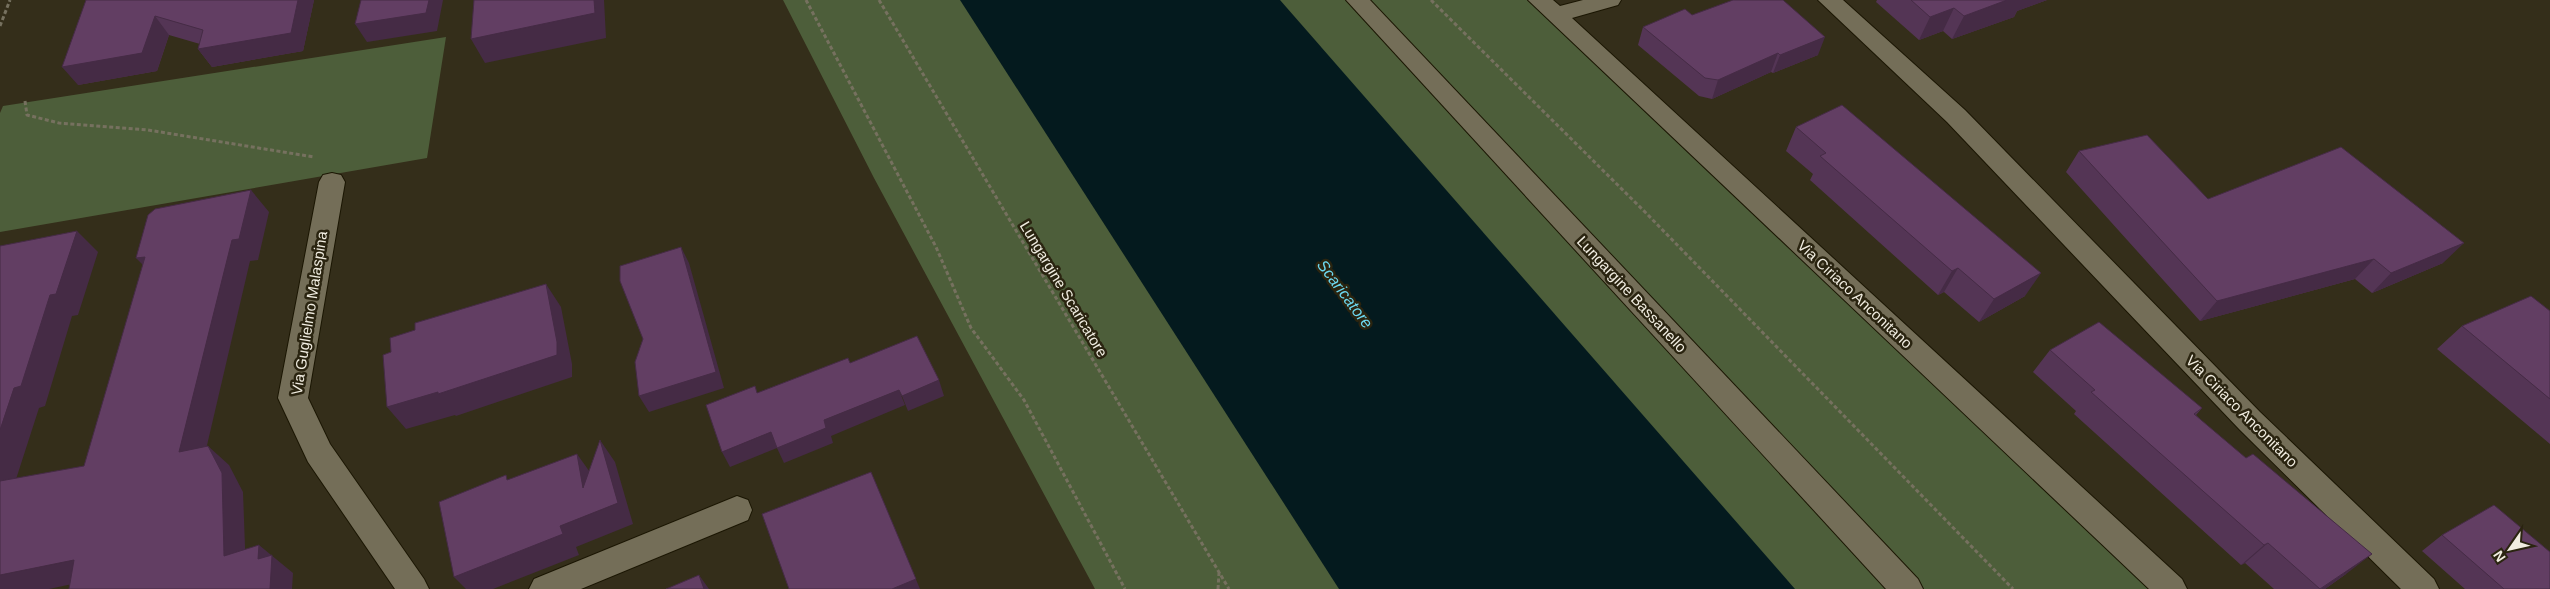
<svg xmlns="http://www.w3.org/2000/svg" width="2550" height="589" font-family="Arial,sans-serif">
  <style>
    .green { fill: #4d5e3a }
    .water { fill: #041a1e }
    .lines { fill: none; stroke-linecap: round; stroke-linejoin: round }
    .minor-casing { stroke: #1b1603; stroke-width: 2 }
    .tertiary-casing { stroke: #1b1603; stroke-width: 2 }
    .path { stroke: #76715f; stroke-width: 3; stroke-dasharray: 4 2.5; stroke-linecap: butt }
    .minor { fill: #746e58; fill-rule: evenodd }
    .tertiary { fill: #746e58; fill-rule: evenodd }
    .wall { fill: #543555 }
    .shaded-wall { fill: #452b45 }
    .building { fill: #623e63; stroke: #452b45 }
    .labels { text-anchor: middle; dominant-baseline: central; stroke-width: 5; stroke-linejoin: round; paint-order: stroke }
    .street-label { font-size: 15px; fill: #f1ede1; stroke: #2a2410 }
    .water-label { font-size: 16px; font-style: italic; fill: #6cd8f0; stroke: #2a2410 }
  </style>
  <rect width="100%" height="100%" fill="#342e1a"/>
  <path class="green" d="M783,0H1537L2169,589H1095L874,178Z
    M446,37L427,158L0,232V113L3,106Z"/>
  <path class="water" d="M960,0H1280L1795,589H1339Z"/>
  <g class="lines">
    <defs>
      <path id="minor" d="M1528,0H1553L1560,6L1583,0H1621L1618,5L1572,18L2182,579L2187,589H2149Z
        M1818,0H1843L1965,110L2260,412L2434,579L2439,589H2401L2240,430L1947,122Z
        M332,173L341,175L345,182L308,398L330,444L424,579L429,589H395L308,462L278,398L319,182L323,175Z
        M737,496L748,500L752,510L748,520L581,589H529L534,579Z"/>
      <path id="tertiary" d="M1346,0H1370L1918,579L1923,589H1886Z"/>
    </defs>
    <use href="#minor" class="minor-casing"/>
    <use href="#tertiary" class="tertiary-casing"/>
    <path class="path" d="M806,0L936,247L971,328L1024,400L1125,589
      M879,0L1229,589
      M1431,0L1647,214L2013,589
      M0,26L10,0
      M25,101L27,115L59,123L148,130L314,157
      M1218,589L1219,573"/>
    <use href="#minor" class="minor"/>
    <use href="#tertiary" class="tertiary"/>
  </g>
  <path class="wall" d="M86,0H314L303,51L212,67L198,49L200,44L169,35L157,71L78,85Z
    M1877,0H2047L2017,11L2014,17L1952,39L1943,31L1919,40L1876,2Z
    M1692,15L1818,55L1773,73L1771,72L1712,99L1699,96L1638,45L1643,27Z
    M1796,127L2025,296L1979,322L1944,292L1938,295L1810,180L1813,174L1786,151Z
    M2079,151L2208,199L2443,263L2372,293L2355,279L2200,321L2066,172Z
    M2550,311V444L2437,349L2462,326Z
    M2050,350L2202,408L2196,415L2346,574L2325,589H2274L2245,563L2241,565L2074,414L2076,411L2033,372Z
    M2442,535L2550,589H2465L2422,551Z"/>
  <path class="shaded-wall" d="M298,0H314L303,51L212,67L198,49Z
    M429,0H443L437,31L367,42L355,24Z
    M594,0H604L606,38L485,63L471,39Z
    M2007,0H2047L2017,11L2014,17L1952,39L1964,16Z
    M1954,8L1943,31L1919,40L1930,17Z
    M155,16L169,35L157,71L78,85L62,67Z
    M1825,37L1818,55L1773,73L1780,55Z
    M1778,53L1771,72L1712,99L1718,80Z
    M251,190L269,212L258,260L250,261L201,471L179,452L232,240Z
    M77,231L98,252L78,315L72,316L45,406L39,408L8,504L0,498V430L14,388L50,295Z
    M2464,243L2443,263L2372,293L2391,273Z
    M681,247L689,263L724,388L649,412L639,396Z
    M145,257L157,279L136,258Z
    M2374,259L2355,279L2200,321L2217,301Z
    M1958,268L1944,292L1938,295L1952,271Z
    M2041,273L2025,296L1979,322L1994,299Z
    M546,284L561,307L572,364V377L456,416L455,415L406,429L387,407Z
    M939,380L944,396L908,411L902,396Z
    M899,390L905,405L831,436L833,443L784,463L777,448L730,467L722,452L771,432L824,420Z
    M600,440L615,462L633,524L576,547L579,555L493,589H466L454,577L560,526L618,503Z
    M208,446L229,465L243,492L246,574L224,556Z
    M577,454L592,475L583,488Z
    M871,472L920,589H892Z
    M2268,543L2245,563L2241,565L2264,545Z
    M259,545L293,573L292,589H270L258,559Z
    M2372,554L2346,574L2325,589H2321Z
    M74,560L100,578L49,589H0V575Z
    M699,575L709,589H704Z"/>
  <path class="building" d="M86,0H298L291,33L198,49L203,30L155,16L142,53L62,67Z
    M361,0H429L426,13L355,24Z
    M474,0H594L595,13L471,39Z
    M1733,0H1783L1825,37L1780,55L1778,53L1718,80L1705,78L1643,27L1685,9L1692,15Z
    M1911,0H2007L1964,16L1954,8L1930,17Z
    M1842,105L2041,273L1994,299L1958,268L1952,271L1820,156L1826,153L1796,127Z
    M2147,135L2208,199L2341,147L2464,243L2391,273L2374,259L2217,301L2079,151Z
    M251,190L239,239L232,240L179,452L208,446L222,473L224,556L259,545L258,559L272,555L270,589H69L74,560L0,575V481L84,466L145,257L136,258L148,215L155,209Z
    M77,231L56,294L50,295L21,386L14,388L0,430V246Z
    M681,247L716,372L639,396L635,362L643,339L620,281V266Z
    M546,284L557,342V355L438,394V392L387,407L383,355L391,352L390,338L415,330V323Z
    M2531,296L2550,311V399L2462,326Z
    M2099,322L2202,408L2194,414L2246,458L2253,454L2372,554L2320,589L2268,543L2264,545L2091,392L2095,390L2050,350Z
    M917,336L939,380L902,396L899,390L824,420L826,428L777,448L771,432L722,452L706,405L755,386L757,393L848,358L850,363Z
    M600,440L618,503L560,526L563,534L454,577L439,502L506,475L507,480L577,454L583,488Z
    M871,472L916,579L892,589H789L762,514Z
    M2494,505L2550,552V589H2504L2442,535Z
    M699,575L704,589H666Z"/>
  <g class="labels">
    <g class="street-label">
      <text transform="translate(1064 289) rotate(59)">Lungargine Scaricatore</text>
      <text transform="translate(1632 294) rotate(47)">Lungargine Bassanello</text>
      <text transform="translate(1855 294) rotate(43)">Via Ciriaco Anconitano</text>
      <text transform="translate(309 313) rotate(-81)">Via Guglielmo Malaspina</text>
      <text transform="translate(2242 411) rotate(45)">Via Ciriaco Anconitano</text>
    </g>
    <g class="water-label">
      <text transform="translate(1345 294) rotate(53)">Scaricatore</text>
    </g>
  </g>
  <g transform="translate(2510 549) rotate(236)" stroke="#2a2410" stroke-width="4" paint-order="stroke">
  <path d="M0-4L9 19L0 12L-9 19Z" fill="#f1ede1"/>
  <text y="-8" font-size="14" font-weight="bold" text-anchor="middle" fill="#f1ede1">N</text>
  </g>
</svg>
